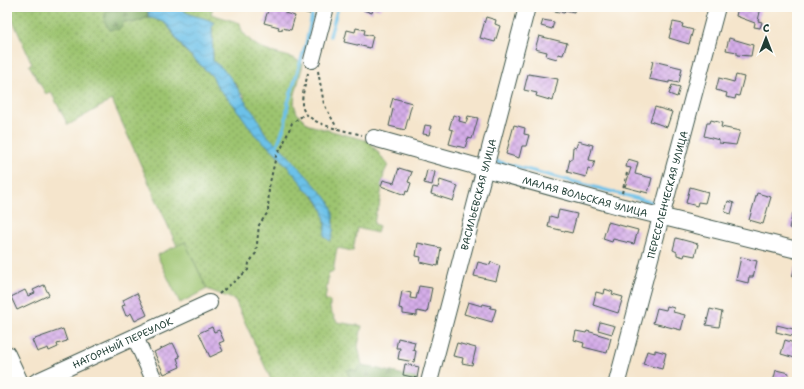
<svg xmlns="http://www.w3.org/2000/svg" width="804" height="389" font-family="'Shantell Sans',sans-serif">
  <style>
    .grass { fill: url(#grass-dots); stroke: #5e8052 }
    .forest { fill: url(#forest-firs); stroke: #4e744b }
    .garden { fill: #9dc470; stroke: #5e8052 }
    .water { fill: url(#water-waves); stroke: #467f8e }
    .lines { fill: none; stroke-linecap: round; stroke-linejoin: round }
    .stream { stroke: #6cc1e9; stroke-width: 3.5 }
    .building { fill: url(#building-cross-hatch) }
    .minor-casing { stroke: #3f564b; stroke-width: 18 }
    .path { stroke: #3f564b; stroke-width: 2; stroke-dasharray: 3 3; stroke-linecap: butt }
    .minor { stroke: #fff; stroke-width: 16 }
    .labels { text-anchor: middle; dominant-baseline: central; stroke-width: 4; stroke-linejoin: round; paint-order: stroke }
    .street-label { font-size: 10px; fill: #1f3d34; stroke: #fdfcf7 }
  </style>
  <defs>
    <pattern id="grass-dots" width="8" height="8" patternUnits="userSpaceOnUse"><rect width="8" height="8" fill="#9dc470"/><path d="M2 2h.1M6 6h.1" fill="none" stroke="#7fa05d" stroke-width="1.8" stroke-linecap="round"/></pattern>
    <pattern id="forest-firs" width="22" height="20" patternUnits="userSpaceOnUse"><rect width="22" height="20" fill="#7eaa62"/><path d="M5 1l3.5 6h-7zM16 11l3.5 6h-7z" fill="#678c52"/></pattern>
    <pattern id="water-waves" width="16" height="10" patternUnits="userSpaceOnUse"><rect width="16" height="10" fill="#6cc1e9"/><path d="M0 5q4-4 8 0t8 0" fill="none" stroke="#589ebe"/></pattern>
    <pattern id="building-cross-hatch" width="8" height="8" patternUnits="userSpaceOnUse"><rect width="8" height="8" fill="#d5ade9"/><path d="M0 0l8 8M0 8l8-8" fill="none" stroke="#ac8ebe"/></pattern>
  </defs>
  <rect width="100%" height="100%" fill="#fdfcf7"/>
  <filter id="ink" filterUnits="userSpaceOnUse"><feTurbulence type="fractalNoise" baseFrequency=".025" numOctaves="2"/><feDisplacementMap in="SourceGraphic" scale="8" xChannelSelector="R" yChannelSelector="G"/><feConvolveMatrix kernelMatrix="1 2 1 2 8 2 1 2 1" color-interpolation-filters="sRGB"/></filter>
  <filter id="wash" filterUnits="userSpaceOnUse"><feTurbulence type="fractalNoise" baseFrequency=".012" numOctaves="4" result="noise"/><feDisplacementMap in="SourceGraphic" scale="16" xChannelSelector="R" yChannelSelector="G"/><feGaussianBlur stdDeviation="0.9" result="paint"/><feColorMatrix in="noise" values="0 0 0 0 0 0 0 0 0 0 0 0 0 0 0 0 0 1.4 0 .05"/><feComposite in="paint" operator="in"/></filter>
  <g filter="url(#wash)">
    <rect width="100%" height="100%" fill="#f5e5cc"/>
    <path class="grass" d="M7,7H124L125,21L133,23L149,17L163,22L168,26L183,49L212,76L256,135L275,152L304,186V189L314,197L324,211L326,238L331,206L326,198L282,150L266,135L257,118L252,114L245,103L244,95L239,92L237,85L213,61L212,27L214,23C203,15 188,18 180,7H213L211,14L240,23C241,30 243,33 249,39C268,58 287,51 303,64L295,94L294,104L297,113L309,125L369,141L388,165L384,173L379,207L376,212L374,224L379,226L377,233L357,228L353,251L337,248L333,272H329L325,300L330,301V309L337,322L362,326L358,346L362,365L356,372L347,371L351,382H272L235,300L207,289L185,242L177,246L112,100L68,125L51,92L46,94L29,65L32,64Z"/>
    <path class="forest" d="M124,7H147L149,17L133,23L125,21L119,29L110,30L104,21L106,10H123Z
      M362,365L417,378V382H351L347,371L350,369L356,371Z"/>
    <path class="garden" d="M185,242L207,289L180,303L157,255Z"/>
    <path class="water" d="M147,7H180C188,18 203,15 214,23L212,27L213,61C235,75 241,100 257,117C260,122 262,129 265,133C270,139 277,144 283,150C294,162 305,174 316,186C321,192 327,198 331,205C334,213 335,233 330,241L324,236C328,219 322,197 304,189V186L275,152L255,135L239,112L236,110V107L218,88L212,76L184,49L168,26L163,22L149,17Z"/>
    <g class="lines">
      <path class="stream" d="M330,36L338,7
        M277,145L285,125L288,103L306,44L312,16
        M495,161L655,203L659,197"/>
    </g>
    <g id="blocks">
      <path class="building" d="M269,7L286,9L285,13L295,16L291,30L282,28V30L278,29L279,27L264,23Z
        M300,7H312L310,14L299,11Z
        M364,7H381L380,10L373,8L372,13L363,10Z
        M550,7H575L574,12L565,10L564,13L550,10Z
        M738,7H761L758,21L762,22L760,28L754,27L755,23L736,16Z
        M486,17L496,20L495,24L500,26L495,42L480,38Z
        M543,20L554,22L552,29L541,26Z
        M673,22L683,24L682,27L693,30L689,44L669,38Z
        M356,28L365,30L364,34L373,36L370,48L344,42L347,30L355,32Z
        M539,36L567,43L563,55L558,54L557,59L546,56L547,52L535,49Z
        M729,38L753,45L751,56L737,55V52L726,50Z
        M653,61L682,68L679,83L669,81V83L649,79Z
        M528,74L558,79L553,101L536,96L537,93L524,90Z
        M736,75L744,77L739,96L736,95L735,99L726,97L727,93L716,90L719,78L734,82Z
        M672,85L680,87L677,97L669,94Z
        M393,98L412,103L405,130L389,126L393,109L390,108Z
        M655,107L672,112L667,127L650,121Z
        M453,115L460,117L459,121L466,123L468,116L478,118L472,139L468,138L465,148L449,144L453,130L449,129Z
        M711,120L722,123L721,127L740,131L736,145L719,143V140L704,136L707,123H710Z
        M425,125L431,126L429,135L423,134Z
        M514,125L525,128L524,134L529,135L526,146H522L519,158L506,154Z
        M578,141L593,145L589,160L595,161L592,169L588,168L586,177L567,172L570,159H572L573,147L576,148Z
        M628,159L638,162L635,174L652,178L648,193L625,187L631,168L626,167Z
        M399,168L412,172L408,182L411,183L408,192L406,191L405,195L381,186L383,180L394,183Z
        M427,170L435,172L432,185L424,183Z
        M440,180L458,186L453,201L431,194L433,187L438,188Z
        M690,187L708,192L705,203L698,202L697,206L686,203Z
        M757,193L771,197L763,224L749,220Z
        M728,201L734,203L731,214L725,212Z
        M559,210L577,214L572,233L548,227L550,216L557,218Z
        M793,213L797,214V230L789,228Z
        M608,222L638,230L634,244L613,239L612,242L603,239Z
        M676,238L698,244L695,256L685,254L684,257L677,255V252L673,250Z
        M418,243L441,248L438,266L420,262L421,257L416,256Z
        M741,257L757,261L753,277H749L748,283L736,280Z
        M478,262L490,265L491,262L500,266L496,281L474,276Z
        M795,267L797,268V279L792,277Z
        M44,285L49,295L17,310L11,297L25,290L28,296L35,293L33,290Z
        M419,286L432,288L427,313L417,311V316L403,314V309L399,308L402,291L411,293L410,298L416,299Z
        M605,289L613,292L612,294L623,297L618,313L593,305L596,292L604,294Z
        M137,293L147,315L135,321L131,313L126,316L122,306L125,305L123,300Z
        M468,302L482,306L483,304L491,306L490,308L496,309L492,322L464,314Z
        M667,306L674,308L673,312L685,315L681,330L653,323L657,308L666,310Z
        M710,309L722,312L719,327L706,325Z
        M600,322L615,326L612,334L598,330Z
        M777,325L797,330V337L776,332Z
        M212,327L214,332L219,330L224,341L219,343L223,351L210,357L199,333Z
        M63,329L67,341L57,344L58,347L49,351L48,348L37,352L32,340Z
        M576,331L586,333L587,331L611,338L607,353L583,347L584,343L574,340Z
        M398,338L415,342L413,350L416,351L414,362L398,359L400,348H396Z
        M785,340L797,344L795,358L781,354Z
        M173,343L180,357L177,358L180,367L164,374L154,352Z
        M457,343L476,348L472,365L462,363L463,358L453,356Z
        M655,350L666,353L662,369L643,364L647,351L655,353Z
        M405,364L419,367L417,378L403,375Z
        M776,370L789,373L787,382H773Z"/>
    </g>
  </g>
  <g filter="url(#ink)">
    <use href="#blocks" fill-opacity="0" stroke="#3f564b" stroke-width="1"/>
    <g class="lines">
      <defs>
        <g id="minor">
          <path d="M312,60L326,7"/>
          <path id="s1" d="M374,138L619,206L797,250"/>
          <path d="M135,337L155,382"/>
          <path d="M7,354L20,382"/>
          <path id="s2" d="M36,382L209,303"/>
          <path id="s3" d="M429,382L527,7"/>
          <path id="s4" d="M617,382L717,7"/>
        </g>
      </defs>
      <use href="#minor" class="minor-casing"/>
      <path class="path" d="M318,71L324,104L337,128
        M308,73C306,83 302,93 302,104C303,125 345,130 362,135
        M622,193L627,173
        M219,294L248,270L249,263L256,253L259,225L268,212L269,187L276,156L282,147L292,123L305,114"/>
      <use href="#minor" class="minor"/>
    </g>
  </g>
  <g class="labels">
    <g class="street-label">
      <text stroke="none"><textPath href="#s3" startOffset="194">ВАСИЛЬЕВСКАЯ УЛИЦА</textPath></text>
      <text stroke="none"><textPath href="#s4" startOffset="194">ПЕРЕСЕЛЕНЧЕСКАЯ УЛИЦА</textPath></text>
      <text stroke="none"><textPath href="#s1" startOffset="219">МАЛАЯ ВОЛЬСКАЯ УЛИЦА</textPath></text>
      <text stroke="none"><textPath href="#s2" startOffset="95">НАГОРНЫЙ ПЕРЕУЛОК</textPath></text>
    </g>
  </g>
  <rect width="804" height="389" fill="none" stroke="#fdfcf7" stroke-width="24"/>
  <g transform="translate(766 38)" stroke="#fdfcf7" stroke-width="3" paint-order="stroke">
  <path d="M0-3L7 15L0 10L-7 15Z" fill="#1f3d34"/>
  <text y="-6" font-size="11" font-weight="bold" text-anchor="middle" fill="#1f3d34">С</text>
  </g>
</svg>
